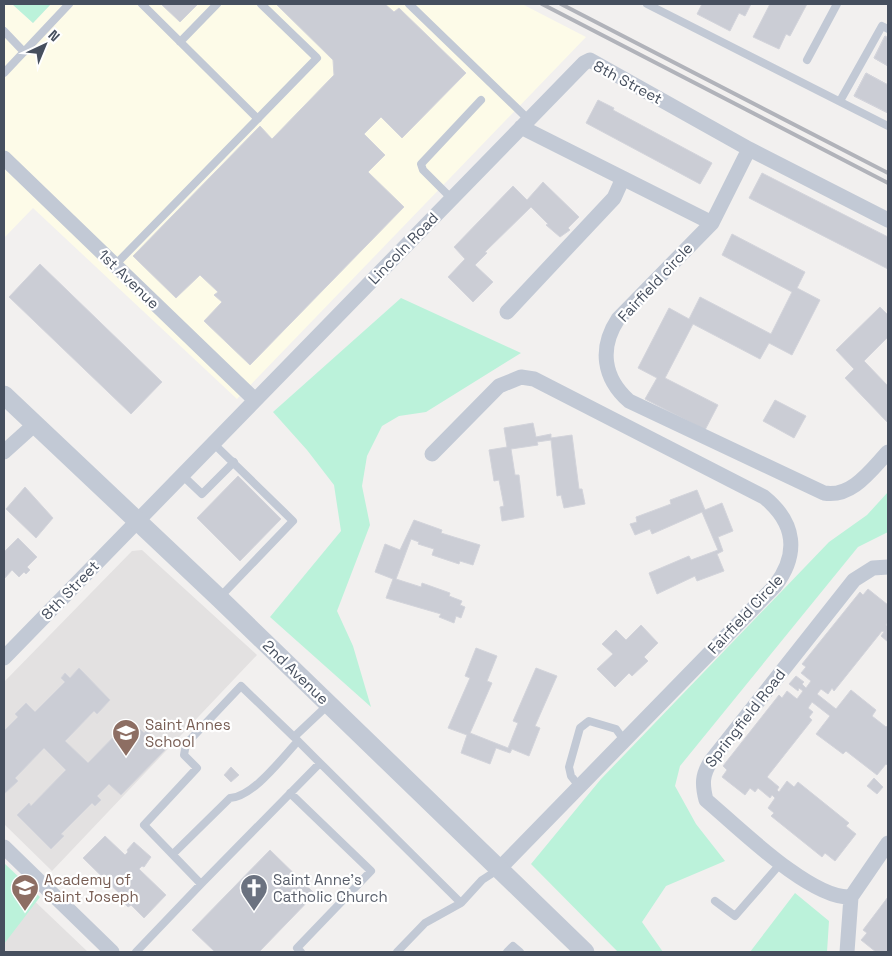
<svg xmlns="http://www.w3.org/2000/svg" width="892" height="956" font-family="'Space Grotesk',sans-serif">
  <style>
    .commercial { fill: #fdfbe8 }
    .education { fill: #e3e1e1 }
    .green { fill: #bbf2da }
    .building { fill: #cbcdd5; stroke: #d3d4db }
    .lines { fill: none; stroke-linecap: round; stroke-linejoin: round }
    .service { stroke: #c2c9d5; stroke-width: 8 }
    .minor { stroke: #c2c9d5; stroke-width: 15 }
    .tertiary { stroke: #c2c9d5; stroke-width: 19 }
    .rail { stroke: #b1b3ba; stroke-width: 4 }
    .labels { text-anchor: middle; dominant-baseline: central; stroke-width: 4.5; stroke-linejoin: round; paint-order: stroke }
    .street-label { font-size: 15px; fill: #464f5e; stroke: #fff }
    .education-label { font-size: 15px; fill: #785e54; stroke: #fff; text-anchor: start }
    .worship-label { font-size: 15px; fill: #5b616d; stroke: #fff; text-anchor: start }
  </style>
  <rect width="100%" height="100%" fill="#f2f0ef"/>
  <path class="commercial" d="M4,4H12L33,23L51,4H522L586,37L237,399L33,208L4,238Z"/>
  <path class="education" d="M142,550L257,655L52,871L4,824V682L132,551Z
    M4,872L88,952H4Z"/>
  <path class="green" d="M12,4H51L33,23Z
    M401,298L521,353L426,412L399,416L382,426L367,456L362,486L370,525L337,611L353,646L371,707L270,617L341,531L334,485L307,450L273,412Z
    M888,492V532L858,547L680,766L675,786L696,824L725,861L666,886L642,922L663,952H618L531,864L601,779L829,542L867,515Z
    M4,863L40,897L4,944Z
    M795,893L829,921L827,952H750Z"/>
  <path class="building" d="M161,4H198L180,22Z
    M276,4H385L394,12L399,8L466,73L402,138L381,117L364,134L385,155L368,172L404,207L250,365L204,321L222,302L214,295L218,292L200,275L176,298L133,256L260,126L272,139L334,75L333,60Z
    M702,4H751L745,16L739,13L730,31L697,14Z
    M770,4H807L790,36L786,34L779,49L753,37Z
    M885,36L888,38V66L874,58Z
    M885,36L888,38V66L874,58Z
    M866,73L888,85V113L854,96Z
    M866,73L888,85V113L854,96Z
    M598,100L614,108L613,110L712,163L700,184L586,123Z
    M762,173L888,237V269L749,198Z
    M543,182L579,217L568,228L570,230L560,237L546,225L548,224L531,207L485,252L487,253L475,265L493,282L473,302L448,277L465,259L454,247L513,186L527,200Z
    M732,234L805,272L797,288L820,300L792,355L769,343L760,359L693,324L665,378L718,405L705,430L645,399L657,378L638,368L669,308L689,319L700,297L771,334L792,292L722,255Z
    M40,264L162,382L131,414L9,297Z
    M880,307L888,315V337L864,361L888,386V423L845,378L854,369L836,350Z
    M775,400L806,416L794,438L763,421Z
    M533,423L536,437L551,434V438L572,435L579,489H582L585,504L564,508L561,495L557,496L551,440L537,442L538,445L511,449L515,475H519L524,517L502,521L500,507L504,506L499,480L494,481L489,450L507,447L504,428Z
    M238,476L281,519L240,561L197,518Z
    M25,487L53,518L36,538L6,509Z
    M697,490L705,510L722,503L733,531L718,537L723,551L717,554L724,571L697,581L695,576L657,594L649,573L689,556L691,560L718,550L702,512L652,534L650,529L635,535L630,524L637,522L636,517L671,504L670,500Z
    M414,520L442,530L441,533L480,545L473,565L460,561L459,564L432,555L434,549L418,544L419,542L411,539L396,579L421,587L422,583L450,593L449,596L462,601L460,605L465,607L461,618L456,616L454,623L439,617L441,614L386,598L393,579L375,572L385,544L400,550Z
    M18,538L37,557L27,567L30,570L26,574L24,572L19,577L12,570L4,579V552Z
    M868,589L888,605V622L886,625L888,627V642L881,636L884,632L882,631L834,691L832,688L828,694L821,689L817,694L836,709L851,690L876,710L872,716L886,727L888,725V766L886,764L877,775L846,751L843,754L816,734L830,716L812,702L808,708L813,712L809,717L812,720L767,777L779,787L777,790L779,792L787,781L794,787L798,782L849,823L846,826L856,834L835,861L825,853L822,857L771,816L774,813L768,808L775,798L772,795L770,798L758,788L755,792L750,788L745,795L722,777L727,770L723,766L779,695L782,698L787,691L797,699L803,691L799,688L798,691L789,684L796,676L804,682L802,684L806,688L811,681L801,673L806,667L802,664L860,592L863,595Z
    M641,625L658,643L644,657L648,661L632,676L629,673L615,687L597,669L613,654L602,644L616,630L626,640Z
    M476,648L497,656L487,681L492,683L470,733L508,748L518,723L513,721L536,668L557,676L535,726L540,728L529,756L512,749L510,753L496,748L490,764L461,753L467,735L448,728L470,678L465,676Z
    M79,668L110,700L97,714L94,711L65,741L88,763L130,720L144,733L147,730L165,750L121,795L109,784L97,796L101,800L95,806L92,803L61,834L64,836L51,849L17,815L29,803L31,806L66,770L44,748L15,778L18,781L4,794V731L18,717L15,714L26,703L35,712L65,682L61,678L65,673L70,678Z
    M231,767L239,775L231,782L224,775Z
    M874,778L883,787L877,794L867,786Z
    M105,836L125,855L128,852L127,850L134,842L151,857L144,867L142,866L139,869L166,895L144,918L131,905L128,907L123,902L126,900L83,858Z
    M270,850L315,894L259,952H215L192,930Z
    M888,897V952H876L861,940L867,933L863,930Z"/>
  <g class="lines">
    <path class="service" d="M142,4L258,119
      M409,4L528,119
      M647,4L888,126
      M4,31L24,52
      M180,42L217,4
      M807,60L837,4
      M4,73L69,4
      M840,101L882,26L888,29
      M452,199L423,170L421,164L481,100
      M115,265L317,58L261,4
      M213,443L293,521L220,597
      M182,475L202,494L234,462
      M294,737L320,763L201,884L144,825L197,768L184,755L186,744L241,686L294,737L329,704
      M320,763L461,903L482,880L499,869
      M579,786L571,776L569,767L580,728L589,721L616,729L624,740
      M290,793L371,871L297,948L301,952
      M173,854L230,798C253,797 282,758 298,741
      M715,901L735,916L781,863
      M136,952L201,884
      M397,952L425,923L461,903
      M507,952L513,946L520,952"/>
    <path class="minor" d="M521,127L712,223
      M4,158L254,399
      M888,220L749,149L712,223L618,319C599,348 603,378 629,401L824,493C852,498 871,470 888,452
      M507,312L614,198L623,178
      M4,452L34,425
      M432,454L499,386L521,377L534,379L764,497C796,523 799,554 775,586L499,869
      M4,658L584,63L590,60L749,149
      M4,847L112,952
      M851,897C811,900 737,826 706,800C702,784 702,775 711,761L854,580L873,568L888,567
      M847,952L851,897L888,843"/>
    <path class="tertiary" d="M4,395L219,598L585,952"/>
    <path class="rail" d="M542,4L888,183
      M561,4L888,173"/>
  </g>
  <defs>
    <symbol id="school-pin" viewBox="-11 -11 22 30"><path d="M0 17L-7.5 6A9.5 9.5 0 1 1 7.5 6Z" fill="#8d6e63" stroke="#fff"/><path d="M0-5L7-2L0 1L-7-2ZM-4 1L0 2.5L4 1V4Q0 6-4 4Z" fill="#fff"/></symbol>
    <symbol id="church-pin" viewBox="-11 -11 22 30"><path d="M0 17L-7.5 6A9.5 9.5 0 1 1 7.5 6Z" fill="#6b7280" stroke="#fff"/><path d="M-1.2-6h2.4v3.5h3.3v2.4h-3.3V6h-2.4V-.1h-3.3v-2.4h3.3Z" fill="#fff"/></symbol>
  </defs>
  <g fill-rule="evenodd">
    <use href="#school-pin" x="110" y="717" width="32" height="43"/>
    <use href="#school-pin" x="9" y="872" width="32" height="43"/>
    <use href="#church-pin" x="238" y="872" width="32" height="43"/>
  </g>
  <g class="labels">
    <g class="street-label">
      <text transform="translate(628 82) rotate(28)">8th Street</text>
      <text transform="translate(403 248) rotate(-46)">Lincoln Road</text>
      <text transform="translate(129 279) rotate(44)">1st Avenue</text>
      <text transform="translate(655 282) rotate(-47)">Fairfield circle</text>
      <text transform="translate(70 590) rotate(-46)">8th Street</text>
      <text transform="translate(745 614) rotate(-47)">Fairfield Circle</text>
      <text transform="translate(296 672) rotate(44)">2nd Avenue</text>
      <text transform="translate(745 718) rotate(-52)">Springfield Road</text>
    </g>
    <g class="education-label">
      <text x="145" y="724">Saint Annes<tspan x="145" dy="17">School</tspan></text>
      <text x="44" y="879">Academy of<tspan x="44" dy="17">Saint Joseph</tspan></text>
    </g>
    <g class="worship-label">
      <text x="273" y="879">Saint Anne's<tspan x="273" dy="17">Catholic Church</tspan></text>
    </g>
  </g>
  <rect width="892" height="956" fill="none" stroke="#464f5e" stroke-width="10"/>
  <g transform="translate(45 45) rotate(44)" stroke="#ffffff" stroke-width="4" paint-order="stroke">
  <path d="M0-4L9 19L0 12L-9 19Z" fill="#464f5e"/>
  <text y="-8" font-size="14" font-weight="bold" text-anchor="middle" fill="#464f5e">N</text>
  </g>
</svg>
